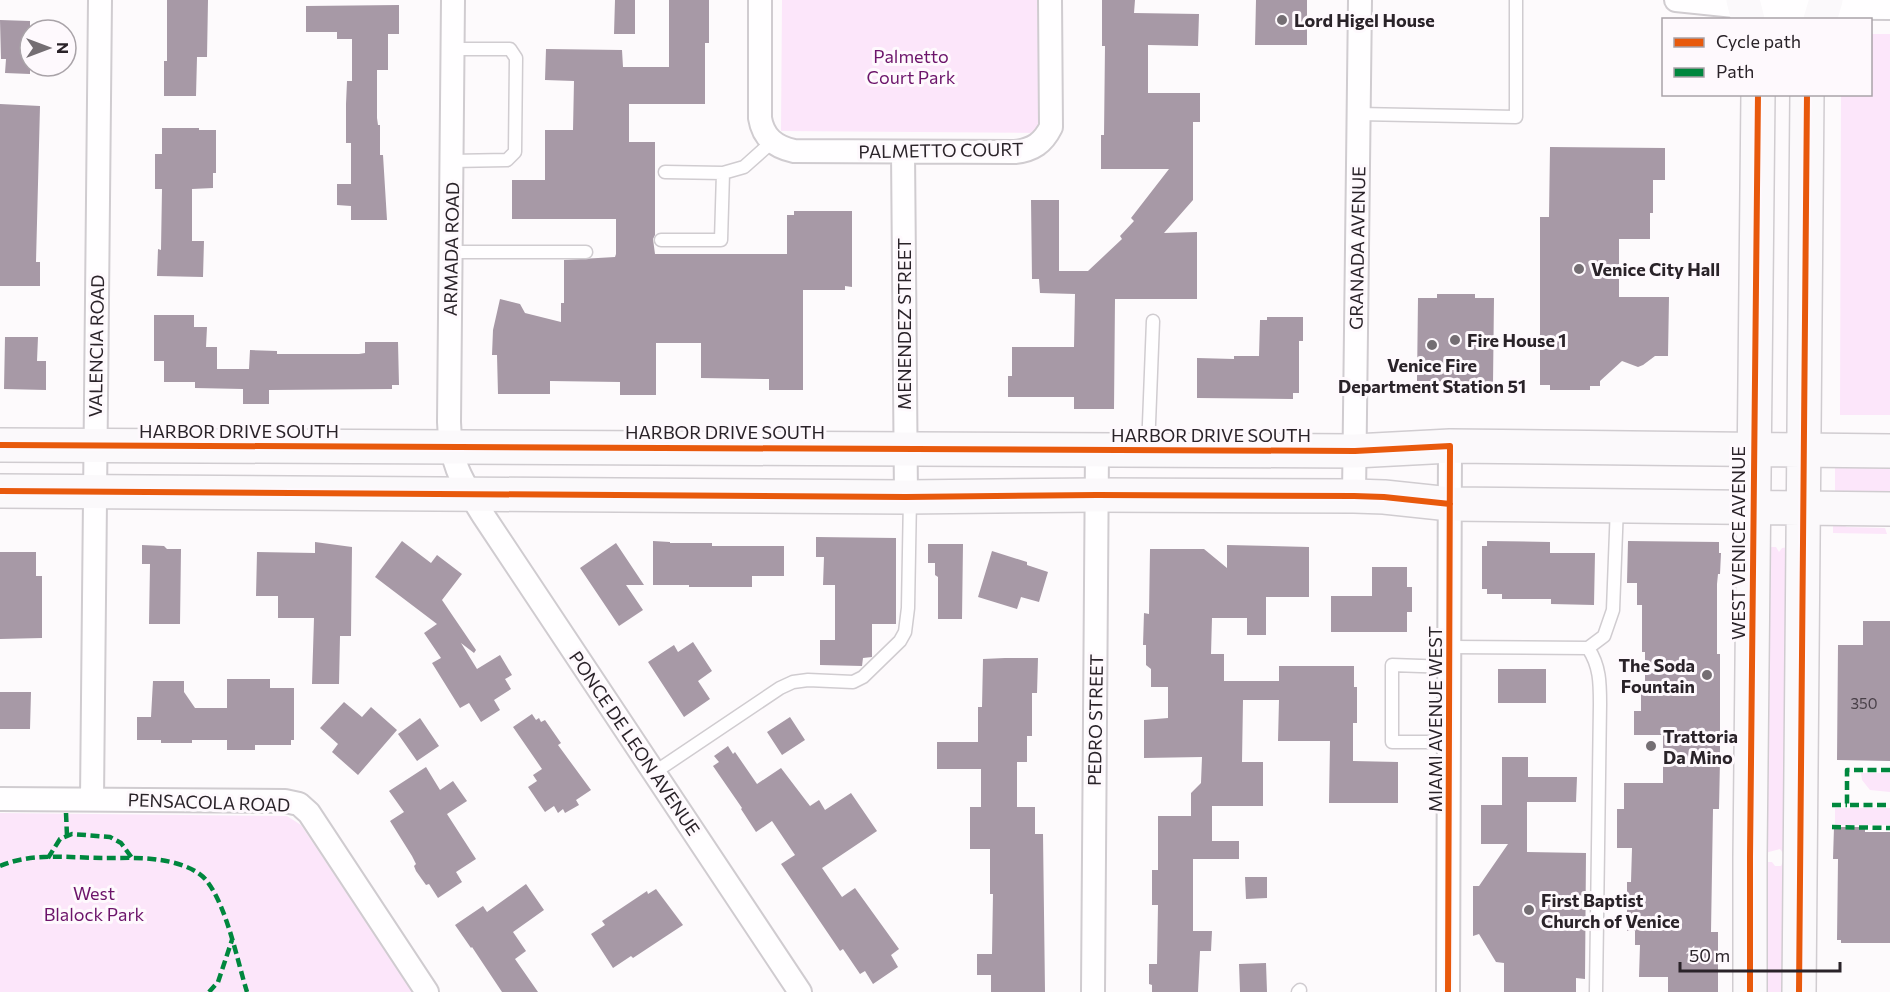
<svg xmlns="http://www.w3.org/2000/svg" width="1890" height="992" font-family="Commissioner,sans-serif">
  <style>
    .green { fill: #fce6fa }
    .building { fill: #a799a6 }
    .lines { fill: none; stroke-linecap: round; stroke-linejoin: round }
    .lane-casing { stroke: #d0ccd0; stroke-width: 15 }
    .street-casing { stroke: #d0ccd0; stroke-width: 26 }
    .secondary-casing { stroke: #d0ccd0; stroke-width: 36 }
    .lane { stroke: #fffeff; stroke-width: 12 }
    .street { stroke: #fffeff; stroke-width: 22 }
    .secondary { stroke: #fbf9fb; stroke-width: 33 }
    .quiet { stroke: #00873e; stroke-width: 4.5; stroke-dasharray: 9 4.5; stroke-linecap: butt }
    .cycleway-casing { stroke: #fef9fd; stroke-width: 10 }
    .cycleway { stroke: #e8590c; stroke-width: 6 }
    .poi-dot { fill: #746e73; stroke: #fef9fd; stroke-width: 2 }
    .labels { text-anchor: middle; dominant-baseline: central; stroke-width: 6; stroke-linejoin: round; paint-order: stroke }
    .number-label { font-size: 15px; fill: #494048 }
    .poi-label { font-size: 18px; font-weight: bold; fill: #2a2329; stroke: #fef9fd; text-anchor: start }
    .park-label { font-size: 18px; fill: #6c146a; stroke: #fef9fd }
    .street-label { font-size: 18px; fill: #2a2329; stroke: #fef9fd }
  </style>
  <rect width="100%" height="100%" fill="#fdfafc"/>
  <path class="green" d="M782,0H1041L1040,133L781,131Z
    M1871,34H1890V415H1840L1841,95L1870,94Z
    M1890,463V495L1837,493L1835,491V467Z
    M1833,522L1844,523L1846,527L1885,528L1887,534L1833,533Z
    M1768,547H1776L1779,552L1782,548L1791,547L1787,853H1783L1780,849L1765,853Z
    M1861,773H1890V792L1870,790L1862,780Z
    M1835,808H1890V825H1835Z
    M0,813L287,816L301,825L413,992H0Z
    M1765,862H1772L1775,866H1781L1783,862H1789V992H1763Z"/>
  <path class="building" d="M167,0H208L207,57H197L196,96H164V61H167Z
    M615,0H635V34H614Z
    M669,0H709V43H705V104H629V142H655V235L653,239L655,254H787V215H794V211H852V287L845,286V290H803V390H769V379L701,378V343H656V395H620V382L550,381V394H498L497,355H492L493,330L500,299L520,304L525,313L561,322V303H564V260L615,257L616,254V219H512V180H545V130H573L574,81L545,80L546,49L622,50L623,67H669Z
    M1102,0H1135L1134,13L1199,14L1198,46L1148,45V93H1200V122H1193V200L1164,233L1197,232V299H1115L1114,409H1074V397H1008V376H1012V347H1074L1075,294L1040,293L1039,279H1032L1031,200H1059V271H1088L1122,239L1120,236L1134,221L1131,218L1169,169H1101V135H1104L1105,46H1102Z
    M1256,0H1307V45H1255Z
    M399,5V34H388V70H377V118L378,125H380V155H383L387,220H351V206L337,205V184H351V143H346V104L347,81H352V39H337V32H306V6Z
    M0,20L30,21V74L5,73L6,59H1Z
    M0,104L40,106L36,262H40V286H0Z
    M162,128H199V130H216V173H213V188L192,189V241H204L203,277L157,276L158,249L161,250L162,189H155V154H162Z
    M1550,147L1665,148V180H1653V213H1650V239H1619V297H1669L1668,356H1655L1643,365L1638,367L1622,361L1600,381V386H1590V390H1550V385H1540V217H1549Z
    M1437,294H1475V298H1494L1493,383L1474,382V386L1436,385V381H1417L1418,298H1437Z
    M154,315H194V327H207L206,347H217V369H249L250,350L277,351V354H359L365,353V342H398L399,385H392V389L269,390V404H243V389L195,388V382H164V361H154Z
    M1267,317H1303V341H1299V393H1293V399L1197,398V358L1234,359V356H1259L1260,320H1267Z
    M5,337H38L37,361H46V390L4,389Z
    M816,537L896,538V624H872V657L863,658L862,666L820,665V640H835V585H823L824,557H816Z
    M402,541L431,563L437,555L462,574L442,600L476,650L474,653L461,643L477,669L500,655L512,675L505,679L511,689L494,700L500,710L481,722L469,703L460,708L432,663L441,658L424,633L437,624L375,577Z
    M653,541L670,542V543H712V546H784V576H752V587H689V585H653Z
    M1487,541L1550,542V553H1595L1594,605L1551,604V599H1502V594H1487V589H1482V546H1487Z
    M1628,541L1719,542V553H1721L1720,574H1718L1717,584V654H1720V760L1719,809H1713L1711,932H1718V992H1668V977H1639L1640,945H1635V931H1627V882H1631L1632,848H1617V809H1624V783H1663V735H1634V711H1641V686H1645V652H1642V605H1637V583H1627Z
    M315,542L352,547L351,636H340L339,684H312L314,618H278V596H256L257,552L315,553Z
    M616,543L644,585H626L643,610L619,626L580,568Z
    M928,544H963L962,619H938V577L935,575V563H928Z
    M142,545L164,546L167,549H181L180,624H149L150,564H142Z
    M1227,545L1309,547V597H1266V635H1247V618H1212L1211,654H1224V681H1279V666H1354V687H1357V723H1353V761L1398,762V803H1329L1330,741H1278L1279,700H1243L1242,762H1263V806H1212V841H1239V859H1193V931H1212L1211,951H1200L1198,992H1152V985L1149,984V964H1157L1158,905H1152V870H1158V816H1191V793L1201,783L1202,757L1144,758V720L1168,718V687H1151V669L1146,665V645H1143L1144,613L1149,614L1150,549H1204L1227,568Z
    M992,551L1027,562V565L1048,572L1039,602L1021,597L1017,609L978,597Z
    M0,552H36V576H42V638L0,639Z
    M1372,567H1407V587H1412V612H1407V632H1331V596H1372Z
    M1863,621H1890V761L1837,760L1838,645H1863Z
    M693,642L712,671L698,681L710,699L684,717L648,662L674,645L678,652Z
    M1005,658H1038L1037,693H1032V736H1027V762H1017V807H1035V834H1043L1045,992H991V975H977V954H992L993,894H990V849H970V807H981V769H937V742H978V707H982L983,659Z
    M1498,669H1546V703H1498Z
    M227,679H270V688H294V740H291V745H255V750H227V740H192V743H161V740H137V717H151L153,681H184V692L195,708H227Z
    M0,692H31L30,729H0Z
    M344,702L362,717L371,707L397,730L358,775L332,752L338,744L320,728Z
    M532,714L536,720L539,718L541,722L545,720L561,743L558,745L591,790L576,800L579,805L565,813L563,809L558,813L554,806L545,812L528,787L537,781L533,775L542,769L513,727Z
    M790,717L805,740L782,755L767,732Z
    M420,718L439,746L417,761L398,734Z
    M728,746L733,754L735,752L757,784L781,768L810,806L819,800L825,810L851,793L877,831L822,868L842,897L855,888L899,949L891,955L898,967L873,984L865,971L860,974L843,949L840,951L781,864L795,855L772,821L756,832L741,809L742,808L713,766L719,762L714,756Z
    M1502,757H1528V777H1577L1576,802H1527V852L1586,853L1585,979L1576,978V992H1504V963L1496,962L1479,934L1473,936V886H1479L1508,844H1481V805H1502Z
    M426,767L440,790L453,781L467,801L447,814L476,859L456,872L462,882L438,898L429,884L426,885L416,871L414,866L416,864L412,856L390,821L404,812L389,791Z
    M1834,827H1865V832H1890V943H1841V940H1837L1838,859H1833Z
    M1245,877H1267V898L1246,899Z
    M526,884L544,910L513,932L526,951L515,959L538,992H502L472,947L471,948L455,925L483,906L487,912Z
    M656,889L683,925L633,958L631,956L613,968L591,934L605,925L602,921L647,891L648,894Z
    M1266,963L1267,992H1240L1239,964Z"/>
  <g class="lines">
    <defs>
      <path id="lane" d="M1358,114L1516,117V0
        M451,161L507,160L515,152L516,58L510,49H452
        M665,172L723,173
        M661,240H721L723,173L744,167L772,142
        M450,252H586
        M1148,449L1153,321
        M1451,647L1588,648C1600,666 1600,683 1600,704L1596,992
        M1588,648L1604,636L1613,610L1617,506
        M1450,742H1392V665L1450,667
        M655,772L780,688L793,682L808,680L853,682L863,677L900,641L905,632L908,608L910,497
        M1298,992L1300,990"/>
      <path id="street" d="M453,0L449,422C450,464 462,481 483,515L800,992
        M760,0V118C763,137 775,147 794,151L1015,152C1033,150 1043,143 1051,127L1050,0
        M1676,0L1744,7L1890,8
        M903,152L906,497
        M1354,496L1360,0
        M0,799L285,801L299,804L309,813L427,992
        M92,799L100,0
        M1093,992L1097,449
        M1448,992L1450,446"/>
      <path id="secondary" d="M1743,0L1748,20
        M1820,20L1826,0
        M0,445L1355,451L1450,446L1890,451
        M0,491L906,497L1097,495L1354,496L1384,497L1450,504L1890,509
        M1750,992V857L1758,94
        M1799,992L1807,94"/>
    </defs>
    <use href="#lane" class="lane-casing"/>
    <use href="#street" class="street-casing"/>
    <use href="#secondary" class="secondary-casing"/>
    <use href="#lane" class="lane"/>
    <use href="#street" class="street"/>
    <use href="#secondary" class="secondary"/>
    <path class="quiet" d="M1890,770H1847V805H1890
      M1832,805H1847
      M66,813L67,836
      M1832,827L1890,828
      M48,858L60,839L72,834L110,837L121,843L132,858
      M0,866C32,852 71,858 105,858C123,858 142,857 160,860C175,862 196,868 206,880C227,906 237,960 247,992
      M209,992L218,982L232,940"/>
    <defs>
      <path id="cycleway" d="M0,445L1355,451L1450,446L1448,992
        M0,491L906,497L1097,495L1354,496L1384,497L1450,504
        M1750,992V857L1758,94
        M1799,992L1807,94"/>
    </defs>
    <use href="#cycleway" class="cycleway-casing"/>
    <use href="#cycleway" class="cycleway"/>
  </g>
  <g class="poi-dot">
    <circle cx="1282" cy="20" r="6"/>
    <circle cx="1579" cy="269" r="6"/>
    <circle cx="1455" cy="340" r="6"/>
    <circle cx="1432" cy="345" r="6"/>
    <circle cx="1707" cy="675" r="6"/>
    <circle cx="1651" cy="746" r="6"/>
    <circle cx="1529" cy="910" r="6"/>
  </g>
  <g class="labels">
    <g class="number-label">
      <text x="1864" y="703">350</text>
    </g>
    <g class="poi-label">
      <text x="1294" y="20">Lord Higel House</text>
      <text x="1591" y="269">Venice City Hall</text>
      <text x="1467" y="340">Fire House 1</text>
      <text x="1432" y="365" text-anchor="middle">Venice Fire<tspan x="1432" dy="21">Department Station 51</tspan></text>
      <text x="1695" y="665" text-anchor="end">The Soda<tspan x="1695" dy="21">Fountain</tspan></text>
      <text x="1663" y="736">Trattoria<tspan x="1663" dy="21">Da Mino</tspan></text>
      <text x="1541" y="900">First Baptist<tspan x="1541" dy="21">Church of Venice</tspan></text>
    </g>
    <g class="park-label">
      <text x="911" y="56">Palmetto<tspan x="911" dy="21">Court Park</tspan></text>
      <text x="94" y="893">West<tspan x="94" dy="21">Blalock Park</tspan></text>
    </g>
    <g class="street-label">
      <text transform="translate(941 150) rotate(-1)">PALMETTO COURT</text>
      <text transform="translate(1357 248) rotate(-89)">GRANADA AVENUE</text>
      <text transform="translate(451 249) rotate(-89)">ARMADA ROAD</text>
      <text transform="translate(904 324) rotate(-90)">MENENDEZ STREET</text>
      <text transform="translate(96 346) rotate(-89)">VALENCIA ROAD</text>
      <text x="239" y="431">HARBOR DRIVE SOUTH</text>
      <text x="725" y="432">HARBOR DRIVE SOUTH</text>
      <text x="1211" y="435">HARBOR DRIVE SOUTH</text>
      <text transform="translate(1738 543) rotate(-90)">WEST VENICE AVENUE</text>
      <text transform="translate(1435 719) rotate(-90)">MIAMI AVENUE WEST</text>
      <text transform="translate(1095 720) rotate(-89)">PEDRO STREET</text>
      <text transform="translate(635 743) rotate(56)">PONCE DE LEON AVENUE</text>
      <text transform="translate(209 802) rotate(2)">PENSACOLA ROAD</text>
    </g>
  </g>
  <rect x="1662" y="18" width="210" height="78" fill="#fef9fd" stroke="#a9a3a8" stroke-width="1.5"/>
  <rect x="1674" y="38" width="30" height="9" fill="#e8590c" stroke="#a9a3a8" stroke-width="1.5"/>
  <text x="1716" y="48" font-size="18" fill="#2a2329">Cycle path</text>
  <rect x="1674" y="68" width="30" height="9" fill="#00873e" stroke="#a9a3a8" stroke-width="1.5"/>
  <text x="1716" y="78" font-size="18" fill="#2a2329">Path</text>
  <g transform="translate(48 48) rotate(90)"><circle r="28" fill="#fef9fd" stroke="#a9a3a8" stroke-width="1.5"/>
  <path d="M0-4.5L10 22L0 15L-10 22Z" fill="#746e73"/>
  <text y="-9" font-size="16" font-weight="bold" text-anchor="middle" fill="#2a2329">N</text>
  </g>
  <path d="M1680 962v9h160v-9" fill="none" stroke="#2a2329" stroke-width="3"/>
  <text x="1689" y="962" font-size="18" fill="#2a2329" stroke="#fef9fd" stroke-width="4.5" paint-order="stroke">50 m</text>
</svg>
